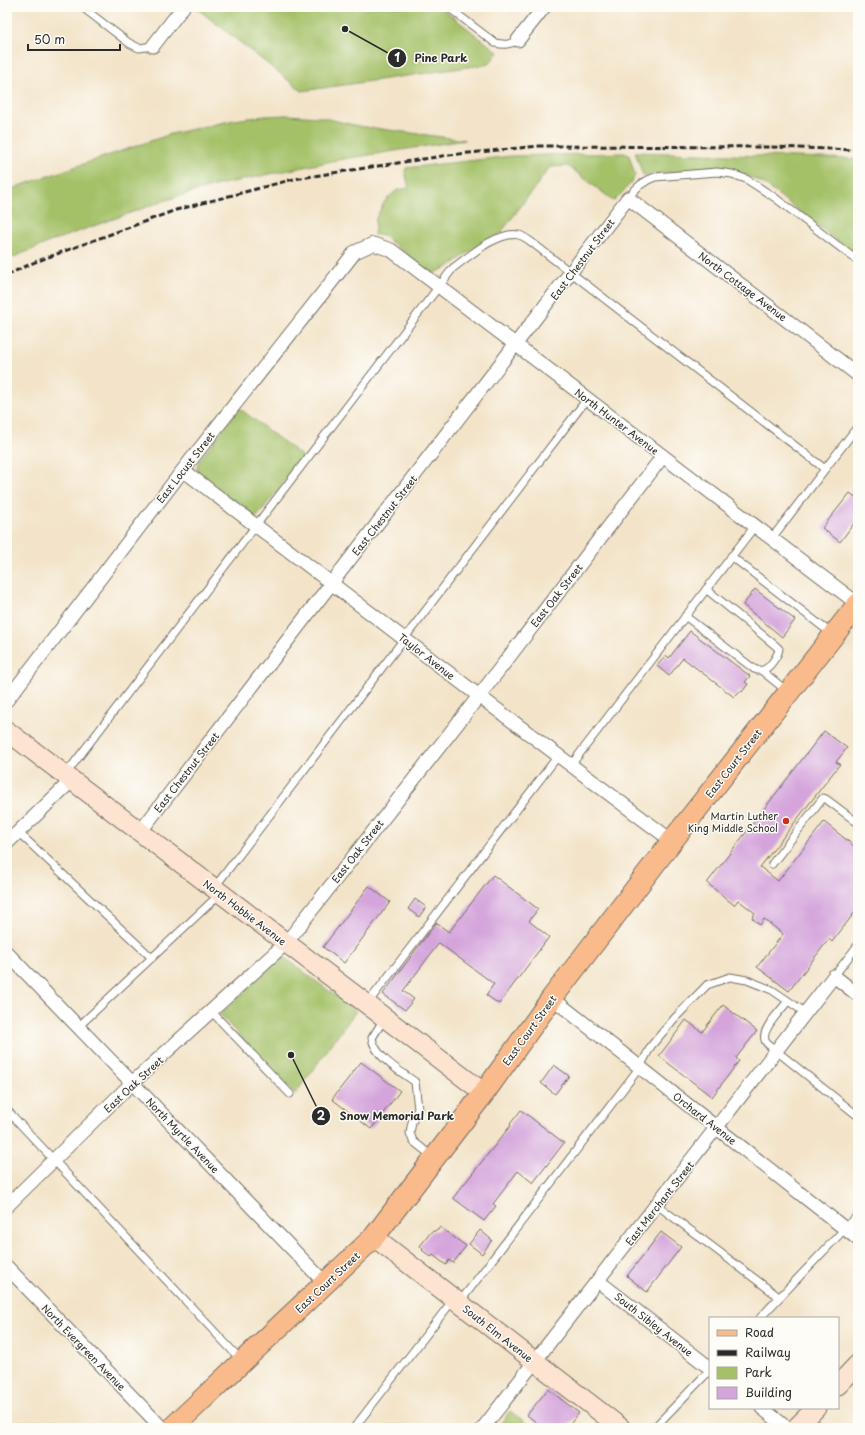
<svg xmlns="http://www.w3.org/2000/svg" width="865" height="1435" font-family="'Playpen Sans',sans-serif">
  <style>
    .green { fill: #a4c168; stroke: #68764a }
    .building { fill: #d4a4db }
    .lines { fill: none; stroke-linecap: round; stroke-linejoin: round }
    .lane-casing { stroke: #716c62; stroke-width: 9 }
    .street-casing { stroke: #716c62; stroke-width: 15 }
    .secondary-casing { stroke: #716c62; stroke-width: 21 }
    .primary-casing { stroke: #716c62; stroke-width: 23 }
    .lane { stroke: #fff; stroke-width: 7 }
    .street { stroke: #fff; stroke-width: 13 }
    .secondary { stroke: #fde4d1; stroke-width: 19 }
    .primary { stroke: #fabb8c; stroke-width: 21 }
    .rail { stroke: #2b2b2b; stroke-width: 3; stroke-dasharray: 6 3; stroke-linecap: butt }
    .poi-dot { fill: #c8321e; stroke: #fdfcf7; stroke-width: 1.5 }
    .labels { text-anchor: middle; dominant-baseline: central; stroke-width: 3; stroke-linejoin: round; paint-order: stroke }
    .street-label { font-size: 10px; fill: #2b2b2b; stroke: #fdfcf7 }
    .poi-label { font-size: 10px; fill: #2b2b2b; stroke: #fdfcf7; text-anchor: end }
    .leader { fill: none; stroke: #2b2b2b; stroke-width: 1.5 }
    .callout-dot { fill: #2b2b2b; stroke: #fdfcf7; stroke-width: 1.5 }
    .mark-label { font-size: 12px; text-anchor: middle; font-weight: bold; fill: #fff }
    .callout-label { font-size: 11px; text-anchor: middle; font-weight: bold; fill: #2b2b2b; stroke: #fdfcf7; stroke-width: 3; stroke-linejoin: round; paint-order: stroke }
  </style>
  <rect width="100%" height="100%" fill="#fdfcf7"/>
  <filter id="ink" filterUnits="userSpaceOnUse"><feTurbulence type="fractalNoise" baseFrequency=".025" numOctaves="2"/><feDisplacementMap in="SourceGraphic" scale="8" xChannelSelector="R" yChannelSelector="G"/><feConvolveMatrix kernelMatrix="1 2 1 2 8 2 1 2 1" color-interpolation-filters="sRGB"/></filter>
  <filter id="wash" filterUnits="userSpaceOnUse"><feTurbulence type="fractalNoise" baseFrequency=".012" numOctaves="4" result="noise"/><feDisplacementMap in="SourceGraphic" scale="16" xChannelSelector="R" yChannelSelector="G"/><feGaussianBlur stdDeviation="0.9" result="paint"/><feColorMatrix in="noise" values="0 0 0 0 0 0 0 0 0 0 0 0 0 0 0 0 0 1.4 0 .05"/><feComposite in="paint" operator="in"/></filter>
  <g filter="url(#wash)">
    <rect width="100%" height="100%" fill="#f3e4c9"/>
    <path class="green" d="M195,7H440L498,52L489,64L302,91Z
      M287,115L320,117L358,126L465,140L337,160L218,185L166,200L52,241L7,260V191L22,185L171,134L234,120L265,116Z
      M635,152L858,159V257L763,183L738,172L720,168L643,175Z
      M624,153L629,155L635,175L632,182L614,201L568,166L550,167L500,234L485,240L450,266L432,274L385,237L380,234L374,235L376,218L385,201L397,190L409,188L405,171L406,168L512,156Z
      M239,408L303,457L256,518L201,477L198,472L197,467L199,461Z
      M280,958H285L356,1011L295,1094L220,1015Z
      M510,1411L533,1428H497Z"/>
    <g id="blocks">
      <path class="building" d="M850,493L858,499V518L840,542L822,528Z
        M755,589L795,620L782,637L743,605Z
        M690,631L750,676L745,682L748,684L742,692L740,691L734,697L683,658L669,676L657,666L666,655L669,658Z
        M824,731L847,748L836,762L840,764L760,867L778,881L824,822L858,849V908L832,942L829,939L789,991L757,967L783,934L764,919L760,925L752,918L755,913L738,900L734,905L707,883Z
        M493,875L538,909L529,921L549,937L499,1004L486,995L494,984L439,943L403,991L414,999L405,1010L383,994L436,923L449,932Z
        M369,886L390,902L344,963L323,947Z
        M415,899L426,907L419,917L408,909Z
        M723,1005L757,1031L736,1058L739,1061L712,1097L659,1056L686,1020L702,1032Z
        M361,1062L400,1091L371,1129L332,1099Z
        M554,1065L569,1076L555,1094L541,1083Z
        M521,1110L564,1143L533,1183L518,1171L493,1204L496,1206L484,1221L453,1198L511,1125L510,1124Z
        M440,1227L466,1246L453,1263L449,1260L446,1265L433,1255L431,1257L422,1250L423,1249L420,1246L431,1232L438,1230Z
        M480,1230L492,1240L482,1254L469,1244Z
        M661,1232L681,1247L647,1292L627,1276Z
        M548,1389L579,1413L567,1428H543L527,1415Z"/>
    </g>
  </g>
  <g filter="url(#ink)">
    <use href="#blocks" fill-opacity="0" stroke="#716c62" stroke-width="1"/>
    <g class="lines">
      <defs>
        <path id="lane" d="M82,7L129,43L139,48L153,46
          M448,7L495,43C504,45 510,45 518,40
          M628,198C636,188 643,181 655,177L717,172L732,174L746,179L774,197L858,261
          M772,538L858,426
          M731,556L832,634
          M685,616L754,669C757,670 760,671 763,670C770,668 778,655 779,649L776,646L706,589
          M762,671L787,691
          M571,765L755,526
          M65,775L453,268C468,257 499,230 519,235C523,236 527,239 530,241L825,469
          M18,832L152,958
          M772,864L823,798L826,799L858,823
          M214,888L587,399
          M834,976L858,945
          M788,1001C782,1009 761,1029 765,1040C765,1041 768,1045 769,1045L858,1116
          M367,1004L558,756
          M211,1011L290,1094
          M384,1019L372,1038C375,1057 400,1071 415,1082L418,1109L412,1122L410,1133L413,1141L433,1157
          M78,1027L221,893
          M7,1110L241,1360
          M657,1205L779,1297
          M459,1303L640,1067L651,1046L674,1019L707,985L730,977L747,980L772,990L806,1013
          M760,1318L858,1215
          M7,1426L9,1428
          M354,1428L453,1300
          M654,1428L710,1370"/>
        <path id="street" d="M518,40L544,7
          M153,46L183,7
          M183,470L479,696L672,841
          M7,700L183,470L355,252L373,244L391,250L858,604
          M140,832L628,198L858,375
          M7,843L72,780
          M7,953L325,1283
          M552,998L858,1239
          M7,1206L132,1083L286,943L479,696L663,456
          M7,1267L162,1428
          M598,1281L710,1368
          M762,1408L787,1428
          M483,1428L834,976L858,995"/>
        <path id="secondary" d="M7,731L484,1093
          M374,1237L621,1428
          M838,1385L858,1364
          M796,1428L816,1408"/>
        <path id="primary" d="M172,1428L374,1237L484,1093L552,998L672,841L858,604"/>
      </defs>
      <use href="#lane" class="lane-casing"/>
      <use href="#street" class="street-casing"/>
      <use href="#secondary" class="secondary-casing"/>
      <use href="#primary" class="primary-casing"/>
      <use href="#lane" class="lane"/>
      <use href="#street" class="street"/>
      <use href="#secondary" class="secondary"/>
      <use href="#primary" class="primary"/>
      <path class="rail" d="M7,275L35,262L176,210L294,179L449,155L539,146L772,147L858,150"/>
    </g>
  </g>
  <circle class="poi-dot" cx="786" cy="821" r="4"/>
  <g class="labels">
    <g class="street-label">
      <text transform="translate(582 259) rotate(-53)">East Chestnut Street</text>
      <text transform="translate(743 286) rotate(37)">North Cottage Avenue</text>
      <text transform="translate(617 421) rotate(37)">North Hunter Avenue</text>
      <text transform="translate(185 467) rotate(-52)">East Locust Street</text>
      <text transform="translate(384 515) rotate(-52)">East Chestnut Street</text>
      <text transform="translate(556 595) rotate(-52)">East Oak Street</text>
      <text transform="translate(427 656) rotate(38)">Taylor Avenue</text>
      <text transform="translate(733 763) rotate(-52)">East Court Street</text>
      <text transform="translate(186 772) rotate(-52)">East Chestnut Street</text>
      <text transform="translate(357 851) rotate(-52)">East Oak Street</text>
      <text transform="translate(245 912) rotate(37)">North Hobbie Avenue</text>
      <text transform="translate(529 1030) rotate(-54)">East Court Street</text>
      <text transform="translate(133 1084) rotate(-43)">East Oak Street</text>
      <text transform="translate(705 1118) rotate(38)">Orchard Avenue</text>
      <text transform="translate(183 1135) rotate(46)">North Myrtle Avenue</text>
      <text transform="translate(659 1203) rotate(-52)">East Merchant Street</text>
      <text transform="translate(327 1282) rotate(-43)">East Court Street</text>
      <text transform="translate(654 1324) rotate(38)">South Sibley Avenue</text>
      <text transform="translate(498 1333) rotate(38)">South Elm Avenue</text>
      <text transform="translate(84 1347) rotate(46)">North Evergreen Avenue</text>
    </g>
    <g class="poi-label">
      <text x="778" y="815">Martin Luther<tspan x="778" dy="12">King Middle School</tspan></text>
    </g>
  </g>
  <path class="leader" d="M345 29L397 58M291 1055L321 1116"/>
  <g class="callout-dot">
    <circle cx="345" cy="29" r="4"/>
    <circle cx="291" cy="1055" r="4"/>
    <circle cx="397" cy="58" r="10"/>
    <circle cx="321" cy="1116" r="10"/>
  </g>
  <g class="mark-label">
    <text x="397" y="62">1</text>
    <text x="321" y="1120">2</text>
  </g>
  <g class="callout-label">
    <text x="441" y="62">Pine Park</text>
    <text x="397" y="1120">Snow Memorial Park</text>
  </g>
  <rect width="865" height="1435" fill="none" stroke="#fdfcf7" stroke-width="24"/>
  <rect x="709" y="1317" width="130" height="92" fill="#fdfcf7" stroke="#a9a8a5"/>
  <rect x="717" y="1330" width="20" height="6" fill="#fabb8c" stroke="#a9a8a5"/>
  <text x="745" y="1337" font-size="12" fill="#2b2b2b">Road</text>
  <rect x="717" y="1350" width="20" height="6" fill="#2b2b2b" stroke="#a9a8a5"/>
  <text x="745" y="1357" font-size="12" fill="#2b2b2b">Railway</text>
  <rect x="717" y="1367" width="20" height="12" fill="#a4c168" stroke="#a9a8a5"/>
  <text x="745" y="1377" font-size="12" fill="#2b2b2b">Park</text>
  <rect x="717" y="1387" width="20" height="12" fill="#d4a4db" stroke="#a9a8a5"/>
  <text x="745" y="1397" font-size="12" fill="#2b2b2b">Building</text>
  <path d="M28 44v6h92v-6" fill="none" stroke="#2b2b2b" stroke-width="2"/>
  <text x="34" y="44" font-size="12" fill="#2b2b2b" stroke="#fdfcf7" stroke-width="3" paint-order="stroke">50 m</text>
</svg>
